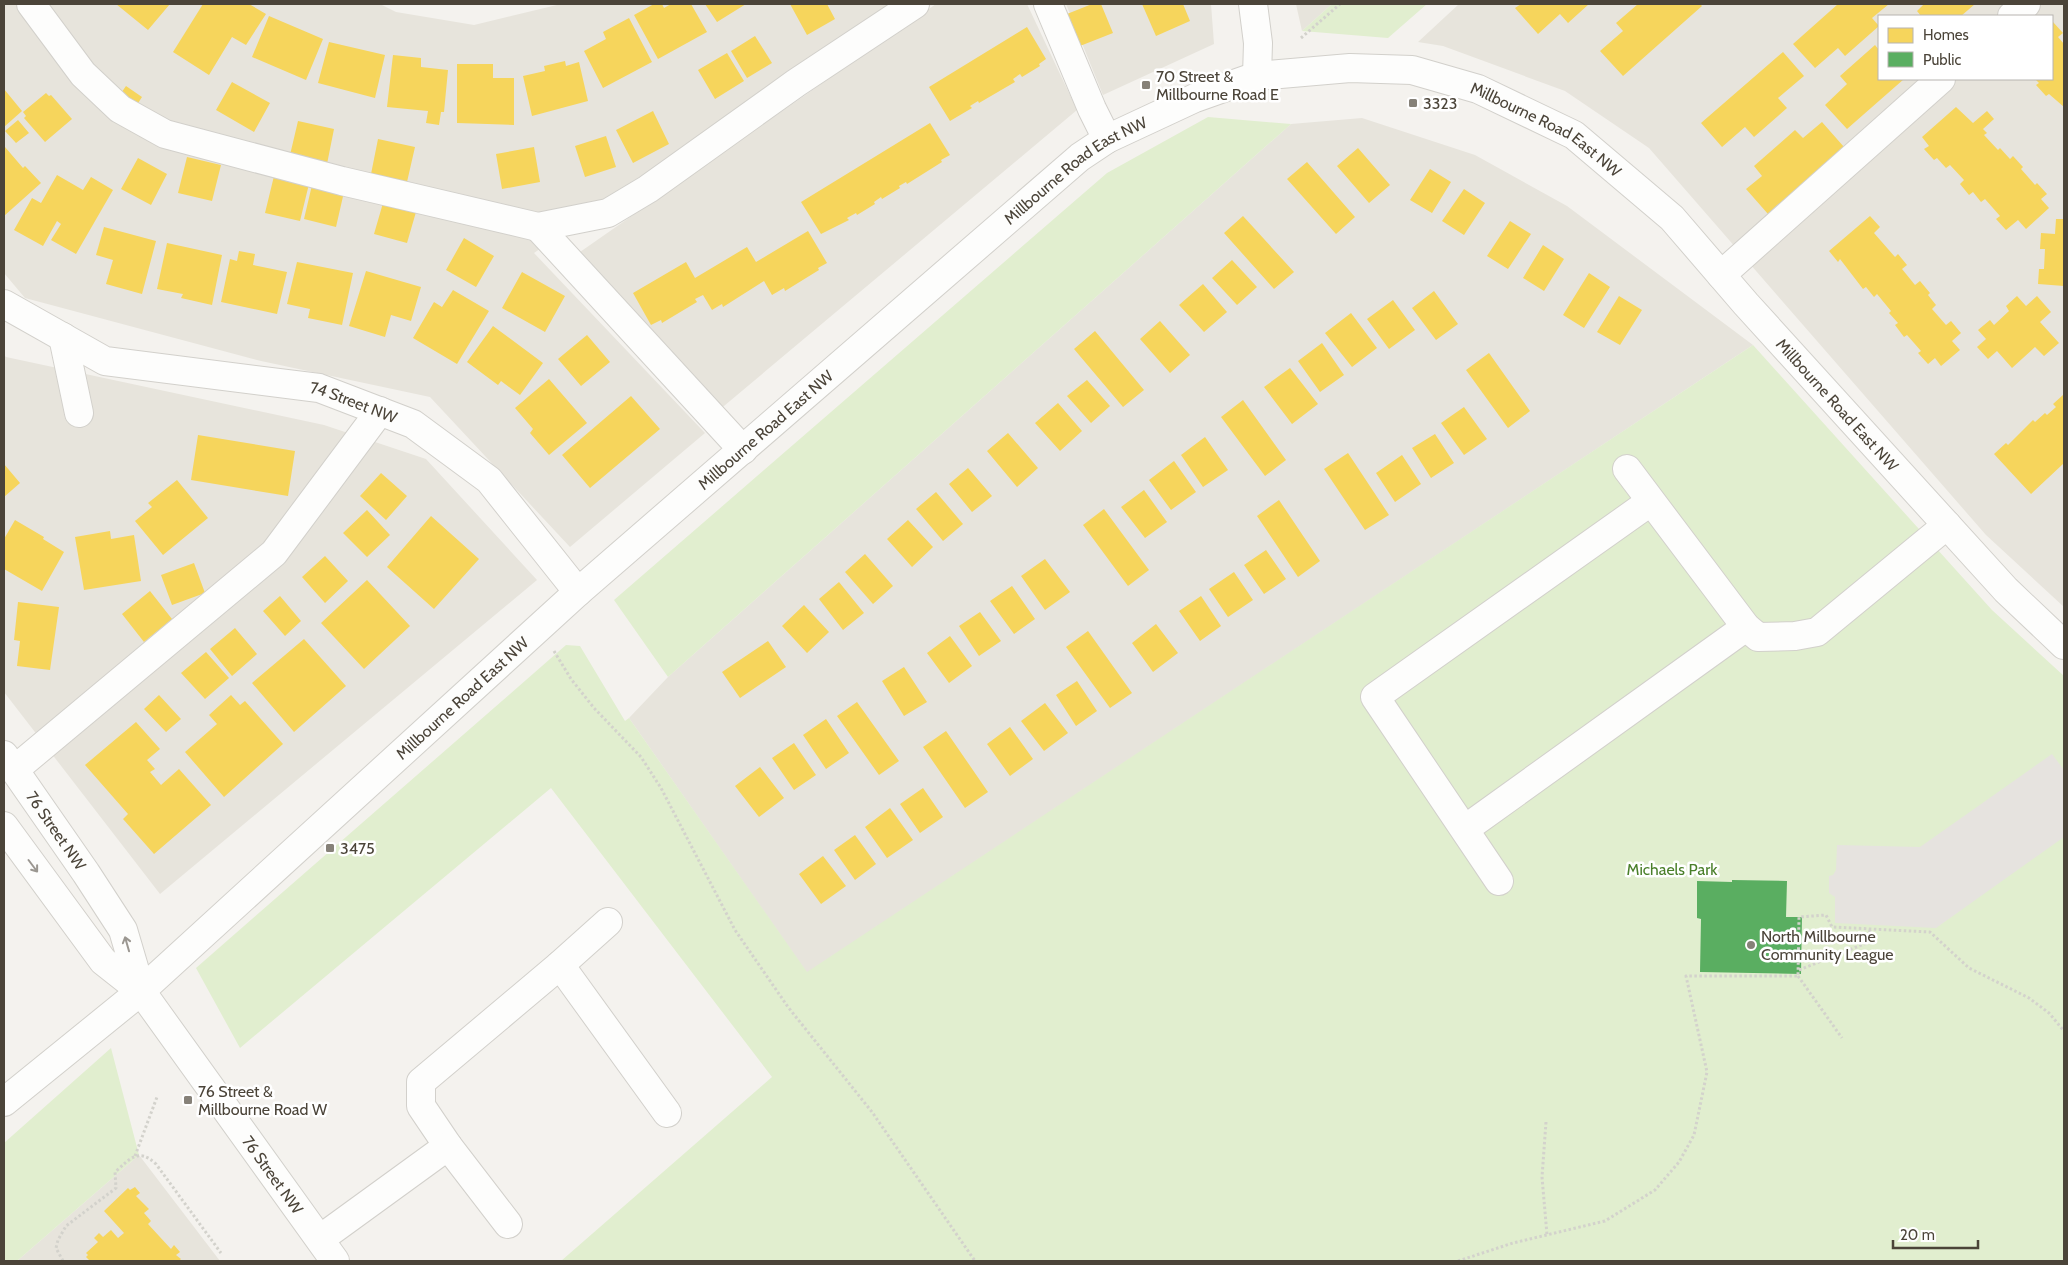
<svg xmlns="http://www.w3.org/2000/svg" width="2068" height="1265" font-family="Cabin,sans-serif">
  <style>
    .residential { fill: #e7e4dc; fill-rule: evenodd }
    .green { fill: #e1eecf }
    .parking { fill: #e6e3df }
    .homes { fill: #f6d55c }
    .public { fill: #5aae61 }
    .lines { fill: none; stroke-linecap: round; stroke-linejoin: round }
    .minor-casing { stroke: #d2d0cb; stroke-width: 30 }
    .path { stroke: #d3d2cc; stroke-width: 3; stroke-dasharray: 2.5 2.5; stroke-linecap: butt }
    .minor { stroke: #fdfdfc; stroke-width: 28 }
    .oneway { stroke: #9b9791 }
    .poi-dot { fill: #868178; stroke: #fff; stroke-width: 2 }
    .labels { text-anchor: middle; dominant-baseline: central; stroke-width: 5; stroke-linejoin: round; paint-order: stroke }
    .poi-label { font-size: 16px; fill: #4b4439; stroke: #fff; text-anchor: start }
    .street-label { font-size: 16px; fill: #4b4439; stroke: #fff }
    .park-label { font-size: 16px; fill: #4a7f2a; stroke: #fff }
  </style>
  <rect width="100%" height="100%" fill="#f4f2ee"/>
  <path class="residential" d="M4,4H380L396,12L474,25L561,4H892L534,253L705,433L570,547L430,397L261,361L25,298L4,273Z
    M936,4H1027L1077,110L718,411L580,252Z
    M1066,4H1211L1214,44L1103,95Z
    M1296,4H1332L1302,31Z
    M1459,4H2064V607L1986,535L1649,148L1565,91L1443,46L1418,42ZM1879,16H2052V79H1879Z
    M1362,118L1475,155L1567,206L1753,345L807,973L629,718L668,677L1291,124Z
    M4,355L6,357L324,425L426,459L537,580L160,894L4,692Z
    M139,1155L220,1261H17Z"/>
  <path class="green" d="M1332,4H1427L1388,38L1302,31Z
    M1208,117L1291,124L668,677L614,600L1107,173Z
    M1753,345L1992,610L2064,676V1261H561L772,1077L551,788L240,1048L196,968L566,645L580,646L625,721L629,718L807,972Z
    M111,1048L139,1155L17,1261H4V1143Z"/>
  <path class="parking" d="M2052,754L2064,770V837L1936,928L1835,923V897L1829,893V876L1833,875L1836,870L1837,845L1920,847Z"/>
  <path class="homes" d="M116,4H170L148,30Z
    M203,4H249L266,14L246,45L232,37L209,75L173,52Z
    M654,4H662L664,8L671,4H691L707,32L658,59L634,15Z
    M705,4H746L717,22Z
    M790,4H827L835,19L807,35Z
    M1092,4H1101L1113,33L1080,46L1067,14Z
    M1142,4H1183L1190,21L1156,36Z
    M1521,4H1589L1568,23L1560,14L1538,34L1515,8Z
    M1638,4H1700L1702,6L1623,76L1600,51L1623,31L1616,23Z
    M1838,4H1889L1872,18L1879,26L1845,56L1838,48L1815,68L1793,44Z
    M1924,4H1975L1961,16H1921L1917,11Z
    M269,16L323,39L306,80L252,57Z
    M629,18L652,62L603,88L584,51L606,39L603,32Z
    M2053,22L2063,33L2058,37L2064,44V107L2049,94L2046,96L2036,85L2039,83L2035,79H2052Z
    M1027,27L1046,59L1039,64L1040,66L1022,77L1020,74L1013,79L1015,82L979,103L978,101L970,106L972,108L950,121L929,87Z
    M755,36L772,63L747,78L731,51Z
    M329,42L385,55L375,98L318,83Z
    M1875,45L1879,50V79H1904L1847,129L1825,105L1847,84L1840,76Z
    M1783,52L1804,76L1778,98L1787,108L1754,137L1745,127L1722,147L1701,123Z
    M727,53L744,81L715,99L698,70Z
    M393,55L421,58V67L448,70L444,112H441L439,125L426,123L428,111L387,107Z
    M565,61L566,66L579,62L588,101L532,116L523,76L545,71L544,66Z
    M457,64H493V78H514V125L457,123Z
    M232,82L270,103L254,132L216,110Z
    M126,86L142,97L133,111L117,99Z
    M4,89L22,111L4,127Z
    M46,93L49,96L51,95L72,119L45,142L24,118L26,116L23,112Z
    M1956,107L1973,123L1987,111L1994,119L1983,129L1987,133L1984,135L1998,150L2000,148L2010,159L2013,156L2023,167L2021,169L2035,185L2037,183L2047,194L2041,199L2049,208L2026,229L2018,220L2006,230L1996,219L2000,216L1985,199L1981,202L1973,192L1969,195L1960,184L1964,180L1950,165L1946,168L1937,158L1934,160L1924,149L1929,146L1922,137Z
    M653,111L669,144L633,163L616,130Z
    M18,120L29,133L16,143L5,131Z
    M298,121L334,129L327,164L290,155Z
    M1822,122L1844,147L1768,214L1746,189L1762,176L1754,166L1795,130L1803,138Z
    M930,123L950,155L941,160L942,162L907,184L906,182L899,186L900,188L882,199L881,197L874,202L875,204L857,215L856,213L847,218L849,220L821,234L801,202Z
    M606,136L616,167L585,177L575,146Z
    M378,139L415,147L407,182L371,174Z
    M5,147L23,168L25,166L41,183L4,216Z
    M534,147L540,182L502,189L496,154Z
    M1358,148L1390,185L1369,203L1337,166Z
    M187,157L221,165L212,201L178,193Z
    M138,158L167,174L151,205L121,189Z
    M1307,162L1355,217L1336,234L1287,179Z
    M1430,169L1451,182L1432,213L1410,200Z
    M57,175L83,190L91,177L113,190L76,254L51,240L61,224L57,221L43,246L14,230L32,198L41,203Z
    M274,176L309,184L300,221L265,213Z
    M312,185L344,192L336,227L304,219Z
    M1464,189L1485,203L1464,235L1442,221Z
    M383,203L416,212L407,243L374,234Z
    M1243,216L1294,272L1274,289L1224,233Z
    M1870,216L1880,227L1874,233L1895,257L1898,254L1907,265L1902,269L1915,285L1920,281L1930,293L1928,295L1936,305L1932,309L1946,325L1951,321L1961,333L1952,341L1960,350L1941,366L1935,358L1928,364L1918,353L1921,351L1907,335L1904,337L1895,325L1898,323L1889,313L1891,311L1877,294L1874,297L1866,287L1863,289L1840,259L1838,262L1829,251Z
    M2056,219H2064V286L2038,284L2039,269H2044L2045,249H2040L2041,233L2055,234Z
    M1510,221L1531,234L1508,269L1487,256Z
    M104,227L156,241L142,294L106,284L113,260L96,255Z
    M808,231L827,263L818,268L819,270L785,291L784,288L772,295L764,281L723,307L722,304L712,310L703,295L695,299L697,302L662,323L661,320L651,325L633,293L686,262L695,278L747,247L756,262Z
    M464,238L494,256L476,287L446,270Z
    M167,243L222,255L212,305L181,298L183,294L157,289Z
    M1543,245L1564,259L1544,291L1523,278Z
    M239,251L255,254L253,265L287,272L277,314L221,302L230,259L237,261Z
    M1232,260L1257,287L1237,305L1212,278Z
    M297,262L353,273L342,325L308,318L310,309L287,304Z
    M366,271L421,287L411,321L391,315L385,337L349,326Z
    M522,272L565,296L545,332L502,308Z
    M1589,273L1610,287L1584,328L1563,315Z
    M1203,284L1227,312L1204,332L1179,305Z
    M453,290L489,311L457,364L413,338L434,302L442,307Z
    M1434,291L1458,324L1436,340L1412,308Z
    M1619,296L1642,310L1620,345L1597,332Z
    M2017,296L2026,306L2037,296L2051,312L2040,322L2059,343L2044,356L2035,347L2012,368L1997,351L1988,359L1977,347L1986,339L1978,330L1990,320L1994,325L2009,311L2006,306Z
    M1393,300L1415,330L1389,349L1367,319Z
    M1351,313L1377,348L1352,367L1325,333Z
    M1160,321L1190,355L1170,373L1140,339Z
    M493,326L543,363L520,395L501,381L498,385L467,362Z
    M1095,331L1144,390L1123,407L1074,349Z
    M587,335L610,362L581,386L558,359Z
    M1322,343L1344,375L1320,392L1298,361Z
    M1489,353L1530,411L1508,428L1466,370Z
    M1290,368L1318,404L1292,424L1264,387Z
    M549,379L587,423L549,455L530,433L533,429L515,408Z
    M1087,380L1110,406L1091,423L1067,396Z
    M2063,395L2064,466L2063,464L2031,494L1994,454L2006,443L2008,445L2033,420L2035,422L2045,413L2047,415L2056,407L2053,404Z
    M631,396L660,429L590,488L562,455Z
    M1243,400L1286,460L1265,476L1221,417Z
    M1058,403L1082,431L1060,451L1035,423Z
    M1464,407L1487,439L1464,455L1441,423Z
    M1008,433L1038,468L1017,487L987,451Z
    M1435,434L1454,463L1431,478L1412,448Z
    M198,435L295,451L288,496L191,480Z
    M1205,437L1228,470L1203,487L1181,455Z
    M1348,453L1389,515L1365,530L1324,469Z
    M1402,455L1421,484L1395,502L1376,473Z
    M1174,461L1196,492L1171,510L1149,480Z
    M4,464L20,483L4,497Z
    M968,468L992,496L972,512L949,484Z
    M381,473L407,496L386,520L360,496Z
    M177,480L208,518L163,555L135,521L152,507L148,503Z
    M1144,490L1167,522L1145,538L1121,507Z
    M936,492L963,524L943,541L916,509Z
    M1279,500L1320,561L1298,577L1257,516Z
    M1104,509L1149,570L1128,586L1083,525Z
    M367,510L390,535L367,557L343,533Z
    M431,516L479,559L434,609L387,567Z
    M15,520L44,537L43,539L64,552L42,591L4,569V539Z
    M908,520L933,547L912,567L887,539Z
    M110,531L111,539L134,535L141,581L84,590L75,537Z
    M1266,550L1286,579L1264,594L1244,565Z
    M865,554L893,586L873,604L845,572Z
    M325,556L348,581L325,603L302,577Z
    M1045,559L1070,592L1045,610L1021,576Z
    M194,563L205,593L172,605L161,575Z
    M1234,572L1253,600L1228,617L1209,589Z
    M367,580L410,626L364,669L321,623Z
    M839,582L864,613L843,630L819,599Z
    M1012,586L1035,619L1014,634L990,601Z
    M150,591L172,619L144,642L122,614Z
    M280,596L301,621L285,636L263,611Z
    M1201,596L1221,626L1200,641L1179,611Z
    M18,602L59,607L50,670L17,666L20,641L14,640Z
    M804,605L829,632L807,653L782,626Z
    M980,612L1001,641L979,656L959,626Z
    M1156,624L1178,653L1153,672L1132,643Z
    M235,628L257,654L232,676L210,649Z
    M1088,631L1132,693L1110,708L1066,647Z
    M950,636L972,666L949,683L927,653Z
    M304,639L346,686L294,732L252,683Z
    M768,641L786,667L740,698L722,672Z
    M206,652L229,678L205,699L181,673Z
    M904,667L927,702L904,716L882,681Z
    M1077,681L1097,711L1076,726L1056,695Z
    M159,695L181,719L166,732L144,709Z
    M231,695L240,705L245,701L283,744L224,797L185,752L217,724L209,715Z
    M857,702L899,761L879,775L837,716Z
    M1045,703L1068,733L1044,751L1021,721Z
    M826,719L849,753L826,769L803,735Z
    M136,722L160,749L147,760L155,769L150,772L161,785L179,769L211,805L154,854L123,819L128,814L85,765Z
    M1010,727L1033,759L1010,776L987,744Z
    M946,731L988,792L965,808L923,747Z
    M794,743L816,775L794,790L772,758Z
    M760,767L784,798L759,817L735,786Z
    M923,788L943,817L920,833L900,804Z
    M890,808L913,840L887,858L865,827Z
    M855,835L876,864L855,880L834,850Z
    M823,856L846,886L821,904L799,874Z
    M135,1187L140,1193L136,1196L149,1209L144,1213L151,1221L148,1224L171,1249L174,1245L180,1252L176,1255L181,1259L179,1261H90L86,1257L88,1255L86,1253L98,1242L94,1238L99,1233L103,1237L111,1230L118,1238L124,1233L104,1211L128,1188L130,1190Z"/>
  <path class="public" d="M1732,880L1787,881L1786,917H1802L1801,974L1700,972L1701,919L1697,918V881L1732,882Z"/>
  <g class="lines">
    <defs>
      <g id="minor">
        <path d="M31,4L83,74L120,109L165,134L342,181L538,227L608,213L648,189L796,83L915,4"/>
        <path d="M1048,4L1092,109L1107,139"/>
        <path d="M1253,4L1258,43L1257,76"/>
        <path d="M2012,16L2026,4"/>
        <path d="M538,227L743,450"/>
        <path d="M1721,275L1941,79"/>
        <path id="s1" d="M4,304L105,361L319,388L413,424L489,480L578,592"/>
        <path d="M63,337L79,413"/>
        <path d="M1627,469L1746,627L1758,637L1795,636L1817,632L1947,525"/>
        <path id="s2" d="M4,755L86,873L123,930L141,991"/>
        <path d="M14,770L274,553L380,411"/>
        <path id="s3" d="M4,826L103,961L141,991L335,1261"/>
        <path d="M1465,829L1746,627"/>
        <path d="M1499,881L1375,697L1650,502"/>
        <path d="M560,965L667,1113"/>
        <path id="s4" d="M4,1102L141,991L578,592L1080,157L1107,139L1195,98L1257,76L1350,68L1412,70L1478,89L1574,135L1672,218L1746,304L2006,590L2064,645"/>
        <path d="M448,1146L421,1106V1082L560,965L608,922"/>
        <path d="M320,1239L448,1146L508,1224"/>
      </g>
    </defs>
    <use href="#minor" class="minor-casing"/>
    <path class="path" d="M1301,38L1340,4
      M554,651L571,679L594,708L641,757L661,788L735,930L788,1007L872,1112L975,1261
      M1799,970L1869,942L1870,929
      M1798,976L1842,1038
      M1546,1122L1542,1177L1547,1235
      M135,1156L157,1097
      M63,1261L56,1248L58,1240L66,1226L116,1188L115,1172C130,1159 138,1147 156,1164L221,1253
      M1458,1261L1513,1243L1605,1221L1655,1190L1679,1162L1694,1135L1707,1072L1686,976H1798L1799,917L1826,915L1832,927L1930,932L1969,968L2029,998L2049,1013L2064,1031"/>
    <use href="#minor" class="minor"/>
  </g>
  <defs><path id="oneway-shaft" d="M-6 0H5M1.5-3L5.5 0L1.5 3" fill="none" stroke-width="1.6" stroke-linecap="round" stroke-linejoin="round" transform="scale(1.25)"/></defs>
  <g class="oneway">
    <use href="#oneway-shaft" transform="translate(33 866) rotate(53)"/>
    <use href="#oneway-shaft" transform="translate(127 944) rotate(-106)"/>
  </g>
  <g class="poi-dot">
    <rect x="1141" y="80" width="10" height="10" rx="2.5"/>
    <rect x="1408" y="98" width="10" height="10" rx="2.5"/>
    <rect x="325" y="843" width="10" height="10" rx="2.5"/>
    <circle cx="1751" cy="945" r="5"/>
    <rect x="183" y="1095" width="10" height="10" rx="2.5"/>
  </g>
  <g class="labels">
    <g class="poi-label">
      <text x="1156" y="76">70 Street &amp;<tspan x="1156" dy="18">Millbourne Road E</tspan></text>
      <text x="1423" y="103">3323</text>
      <text x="340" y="848">3475</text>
      <text x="1761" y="936">North Millbourne<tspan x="1761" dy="18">Community League</tspan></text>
      <text x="198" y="1091">76 Street &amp;<tspan x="198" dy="18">Millbourne Road W</tspan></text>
    </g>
    <g class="street-label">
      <text stroke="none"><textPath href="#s4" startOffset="1931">Millbourne Road East NW</textPath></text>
      <text stroke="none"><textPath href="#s4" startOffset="1421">Millbourne Road East NW</textPath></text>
      <text stroke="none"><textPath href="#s1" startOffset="369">74 Street NW</textPath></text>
      <text stroke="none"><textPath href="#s4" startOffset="2336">Millbourne Road East NW</textPath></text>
      <text stroke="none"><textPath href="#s4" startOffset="1016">Millbourne Road East NW</textPath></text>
      <text stroke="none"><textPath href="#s4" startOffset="611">Millbourne Road East NW</textPath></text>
      <text stroke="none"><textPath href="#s2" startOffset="92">76 Street NW</textPath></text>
      <text stroke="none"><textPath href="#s3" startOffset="442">76 Street NW</textPath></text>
    </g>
    <g class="park-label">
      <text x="1672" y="869">Michaels Park</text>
    </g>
  </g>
  <rect width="2068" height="1265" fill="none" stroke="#4b4439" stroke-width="10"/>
  <rect x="1878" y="15" width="175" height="65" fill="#ffffff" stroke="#b7b4b0"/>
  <rect x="1888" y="28" width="25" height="15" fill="#f6d55c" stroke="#b7b4b0"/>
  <text x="1923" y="40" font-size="15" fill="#4b4439">Homes</text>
  <rect x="1888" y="52" width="25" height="15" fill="#5aae61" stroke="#b7b4b0"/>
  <text x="1923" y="65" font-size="15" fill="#4b4439">Public</text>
  <path d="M1893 1240v8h85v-8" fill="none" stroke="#4b4439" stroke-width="2.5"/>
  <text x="1900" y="1240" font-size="15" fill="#4b4439" stroke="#ffffff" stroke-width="4" paint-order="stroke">20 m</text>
</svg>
